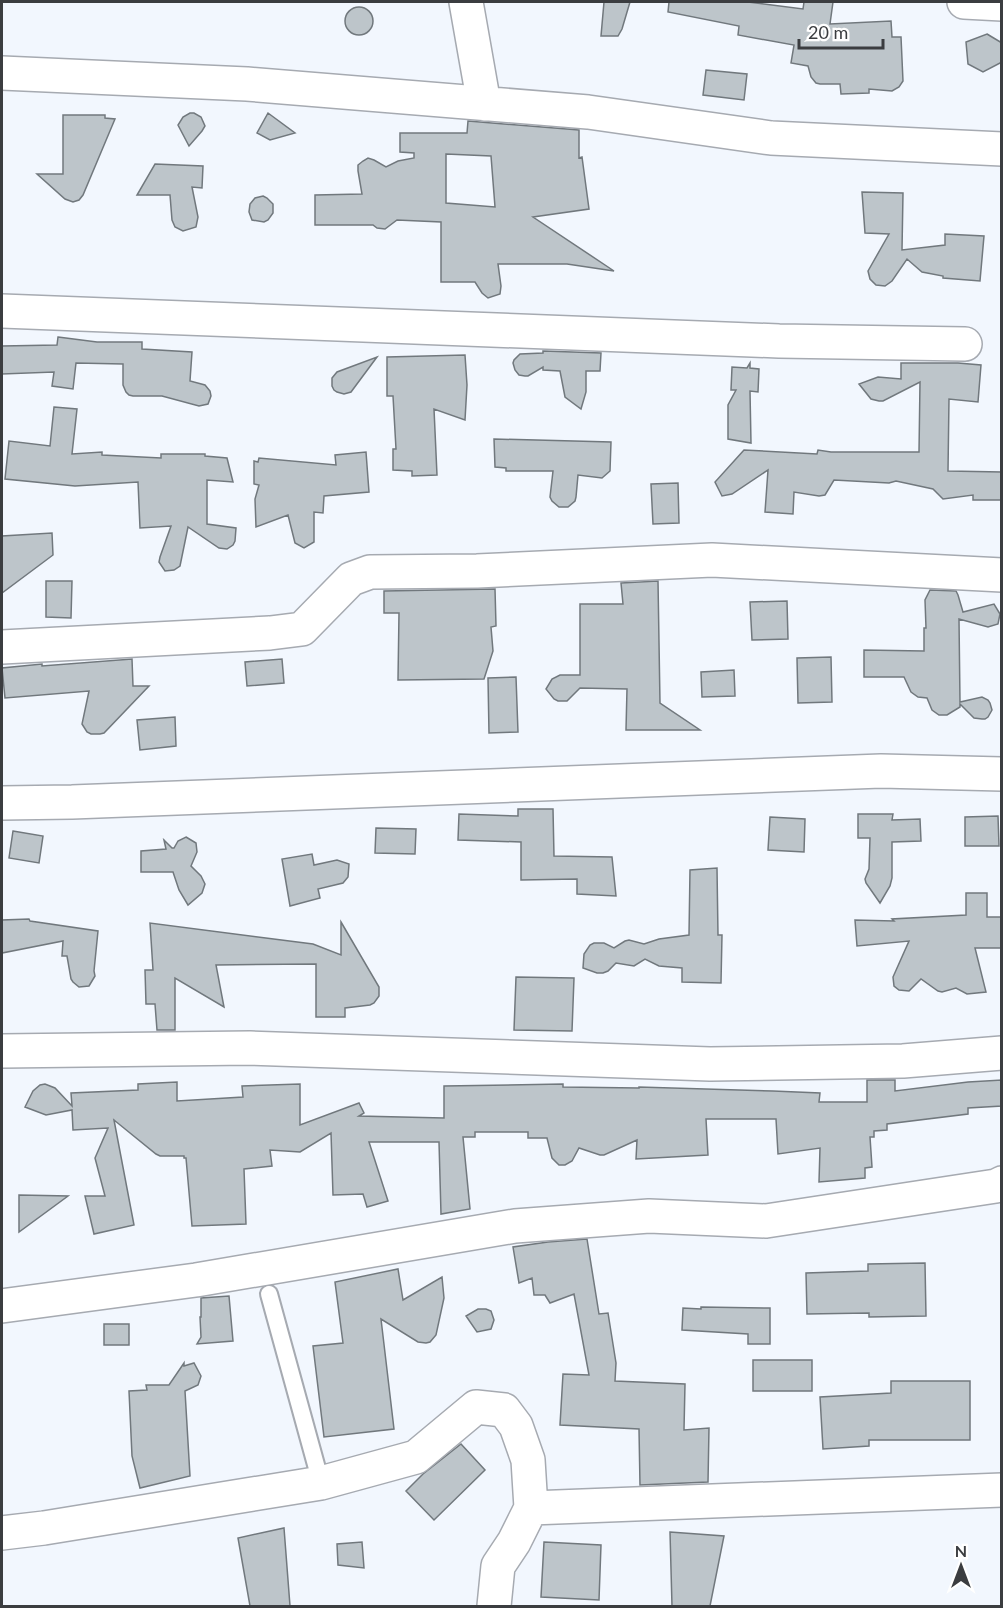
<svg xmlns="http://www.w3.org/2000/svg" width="1003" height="1608" font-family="Lato,sans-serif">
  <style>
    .building { fill: #bdc5ca; stroke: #71787d; stroke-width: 1.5; fill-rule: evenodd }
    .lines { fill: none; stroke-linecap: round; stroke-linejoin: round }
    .service-casing { stroke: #a6aab1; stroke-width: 20 }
    .minor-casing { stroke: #a6aab1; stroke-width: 36 }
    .service { stroke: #fff; stroke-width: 16 }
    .minor { stroke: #fff; stroke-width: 33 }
  </style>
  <rect width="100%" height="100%" fill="#f2f7fe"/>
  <path class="building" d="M604,2H630L622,29L618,36H601Z
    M669,2H748L803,9L804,2H833L830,24L891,21L892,37H901L903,81L899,87L892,91L869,89V93L841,94L840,84H820L816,83L811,77L808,66L791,63L794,45L738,35L739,26L668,12Z
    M345 21a14 14 0 1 1 28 0a14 14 0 1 1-28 0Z
    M987,34L1002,43V62L983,72L968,64L966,42Z
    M706,70L747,74L744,100L703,95Z
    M190,113H194L201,117L205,126L202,131L189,146L178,125L183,117Z
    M268,113L295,133L270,140L257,133Z
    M63,115H105V118L115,119L83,195L79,200L73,202L65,199L37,174H63Z
    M468,121L579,130V158L582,157L589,209L533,217L614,271L567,264H498L501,286L500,294L488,298L482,293L475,282H441V222L397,220L385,229L377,228L373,225H315V195L362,194L358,171V165L363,161L368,158L374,160L386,167L398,161L414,158V153L400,152V133H467ZM446,154L491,156L495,207L446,203Z
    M155,164L203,166L202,188L192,187L198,217L196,227L183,231L175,227L172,220L170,195H137Z
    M862,192L903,193L902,250L945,245V234L984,236L980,281L943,278V276L922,272L907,259L892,281L885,286L876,285L870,279L868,271L889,234L865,233Z
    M263,196L267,198L273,204V213L268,220L264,222L252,220L249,212L250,204L255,198Z
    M58,337L97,342H142V349L192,352L190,381L205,385L210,391L211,396L208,404L199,406L162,396H133L129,395L126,392L123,385V364L76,363L73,389L52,386L54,372L2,374V346L57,345Z
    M543,351L601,353L600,371H586V392L581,409L565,397L560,371L543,370V367L528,376H525L519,375L515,370L513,363L514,360L520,354L543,353Z
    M465,355L467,385L465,420L434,409L437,475L412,476V471L393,470V449H396L393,396H387V357Z
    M377,357L351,392L344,394L337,392L334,390L332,386V378L337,372Z
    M750,363V368L759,369L758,392L750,391L751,443L728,439V405L736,390H731L732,367L747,368Z
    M901,363H958L981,365L978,402L949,399L948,471L1002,472V500H973V495L943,499L933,489L896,481L889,483L834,480L825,495L819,496L794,492L793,514L765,512L768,470L732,494L722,496L715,482L744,450L817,454L818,450L831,452H919L920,382L883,401H879L871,399L859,384L878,377L901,379Z
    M54,407L77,409L72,454L102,452V455L161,458V454H205V456L227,458L233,482L207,480V524L236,528L235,541L233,545L227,549L219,548L188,527L180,566L174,570L165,571L159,562L160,557L171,526L140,528L138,482L75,486L5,479L9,441L50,446Z
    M494,439L611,442L610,471L602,478L578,475L576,497L575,501L568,507H559L552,501L550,497L553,471H506V468L495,467Z
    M366,452L369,492L324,496L323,513L314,512V542L304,548L295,543L288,515L256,527L255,499L259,485L254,484V461L258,462L259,458L336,465L335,455Z
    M678,483L679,523L653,524L651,484Z
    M52,533L53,555L2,593V536Z
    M46,581H72L71,618L46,617Z
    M658,581L660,703L700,730H626L627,689L580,688L567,701H558L554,699L546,689L552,679L560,675H580V604H623L621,583Z
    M495,589L496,626L491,627L493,651L484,679L398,680L399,613H384V591Z
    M930,590L956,591L958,595L963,612L994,604L1000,614L998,624L988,627L959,619L960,702L982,697L988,700L990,703L992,710L988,717L985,719H982L974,718L960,704V707L947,715H939L932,710L927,698L918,697L911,692L904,677H864V650L924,651V628H926L925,600Z
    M787,601L788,639L752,640L750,602Z
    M831,657L832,702L798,703L797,658Z
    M132,659L133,686H149L104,733L100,734H91L87,732L82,724L89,691L5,698L2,668L42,664V666Z
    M282,659L284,683L247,686L245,662Z
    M734,670L735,696L702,697L701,672Z
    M516,677L518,732L489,733L488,678Z
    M175,717L176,746L140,750L137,720Z
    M518,809H553L554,856L612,857L616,896L577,894V879L521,880V842L458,840L459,814L518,816Z
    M858,814H893L892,820L920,819L921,841L892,842V878L890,886L880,903L866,883L865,879L869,869L870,838H858Z
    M998,816L999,846H965V817Z
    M770,817L805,819L804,852L768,850Z
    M376,828L416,829L415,854L375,853Z
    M13,831L43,836L39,863L9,858Z
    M186,837L196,843L197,852L191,866L201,876L205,884L202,893L188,905L179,890L173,872H141V851L166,849L164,840L172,848H174L178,841Z
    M312,854L314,865L337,860L349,864L348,877L343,883L318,889L320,898L290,906L282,859Z
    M717,868L718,935H722L721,983L682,982V968L659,966L645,959L634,966L616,963L608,971L603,973H597L583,968L584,954L590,945L594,943H604L614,948L625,941L629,940L644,944L659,939L689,935L690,870Z
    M966,893H987V917H1002V948H975L986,992L967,994L956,988L942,992L938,991L921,979L909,991L899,990L894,986L893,977L909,941L857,946L855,920L894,921L892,919L966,915Z
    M29,919L30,921L98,931L94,971L95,976L89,986L79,987L73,982L71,979L67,956H62L63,941L2,953V920Z
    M341,922L379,987V996L374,1003L370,1005L345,1008V1017H316V964L216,965L224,1007L175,978V1030H157L155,1004H146L145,970H153L150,923L313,944L341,955Z
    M516,977L574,978L572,1031L514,1030Z
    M867,1080H895V1091L968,1082L1002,1080V1106L968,1108V1114L887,1124V1130L874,1131V1137H870L872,1167L865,1168V1178L819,1182L820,1148L778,1154L776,1119H706L708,1155L636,1159L637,1140L604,1155H600L579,1148L572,1161L565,1165H559L552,1158L547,1138H528V1132H475V1137H463L470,1209L441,1214L439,1142H369L388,1201L367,1207L363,1194L333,1195L331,1133L300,1152L270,1150L272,1166L244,1169L246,1224L192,1226L186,1158H184V1156H160L156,1154L114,1120L134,1225L94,1234L85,1196H105L95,1158L108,1128L73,1130L72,1110L46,1115L25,1107L33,1091L40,1085L45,1084L55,1088L72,1106L71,1093L138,1090V1084L177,1082V1101L243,1097L242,1086L300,1084V1125L359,1103L364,1113L359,1116L444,1118V1086L563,1084V1087L639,1088V1087L773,1091L820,1093L819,1102H867Z
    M19,1195L68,1196L19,1232Z
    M587,1239L599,1314L608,1313L616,1363L615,1381L685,1384L684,1430L709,1428L708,1482L640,1485L639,1429L560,1425L563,1374L589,1375L574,1294L550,1303L545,1295H534L532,1278L519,1283L513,1247L548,1242Z
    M925,1263L926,1316L869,1317V1313L807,1314L806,1273L868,1271V1264Z
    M398,1269L403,1300L442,1277L444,1298L436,1335L430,1342L426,1343L418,1342L381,1319L394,1429L324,1437L313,1346L343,1343L335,1282Z
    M229,1296L233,1341L197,1344L201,1337L200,1317H201V1298Z
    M701,1307L770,1308V1344H748V1334L682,1330L683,1308L701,1309Z
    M478,1309H486L491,1311L494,1320L491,1329L477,1332L466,1316Z
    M104,1324H129V1345H104Z
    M753,1360H812V1391H753Z
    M184,1363V1366L194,1363L201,1376L198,1385L185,1391L190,1476L140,1488L132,1456L129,1391L147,1390L146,1385H169Z
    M891,1381H970V1440H869V1446L823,1449L820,1397L891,1393Z
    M461,1444L485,1470L434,1520L406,1491L423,1474Z
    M284,1528L290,1606H250L238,1538Z
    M670,1532L724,1536L710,1606H672Z
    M362,1542L364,1568L338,1565L337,1544Z
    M544,1542L601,1545L599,1600L541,1597Z"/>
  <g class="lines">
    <defs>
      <path id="service" d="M269,1294L321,1483"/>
      <path id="minor" d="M466,2L484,104
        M964,2L1002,4
        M2,73L247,84L588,112L771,138L1002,149
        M2,311L779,341L965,344
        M2,647L270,633L302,629L351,579L370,572L477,571L712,560L1002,575
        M2,803L72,802L881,771L1002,774
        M2,1051L250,1048L710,1064L903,1061L1002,1053
        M2,1306L196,1280L515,1226L649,1216L766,1221L996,1186L1002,1183
        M531,1508L1002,1490
        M2,1533L44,1528L321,1483L416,1457L476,1407L504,1410L516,1426L528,1460L531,1508L514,1542L498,1566L494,1606"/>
    </defs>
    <use href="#service" class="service-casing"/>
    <use href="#minor" class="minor-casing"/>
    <use href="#service" class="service"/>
    <use href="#minor" class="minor"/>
  </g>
  <rect width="1003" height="1608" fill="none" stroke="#3b3d40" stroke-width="6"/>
  <g transform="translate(961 1566)" stroke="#ffffff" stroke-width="4.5" paint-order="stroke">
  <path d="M0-4.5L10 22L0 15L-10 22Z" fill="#3b3d40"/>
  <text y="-9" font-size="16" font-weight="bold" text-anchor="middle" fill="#3b3d40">N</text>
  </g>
  <path d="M799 39v9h84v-9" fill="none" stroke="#3b3d40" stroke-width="3"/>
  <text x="808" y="39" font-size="18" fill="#3b3d40" stroke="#ffffff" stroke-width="4.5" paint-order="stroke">20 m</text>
</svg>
